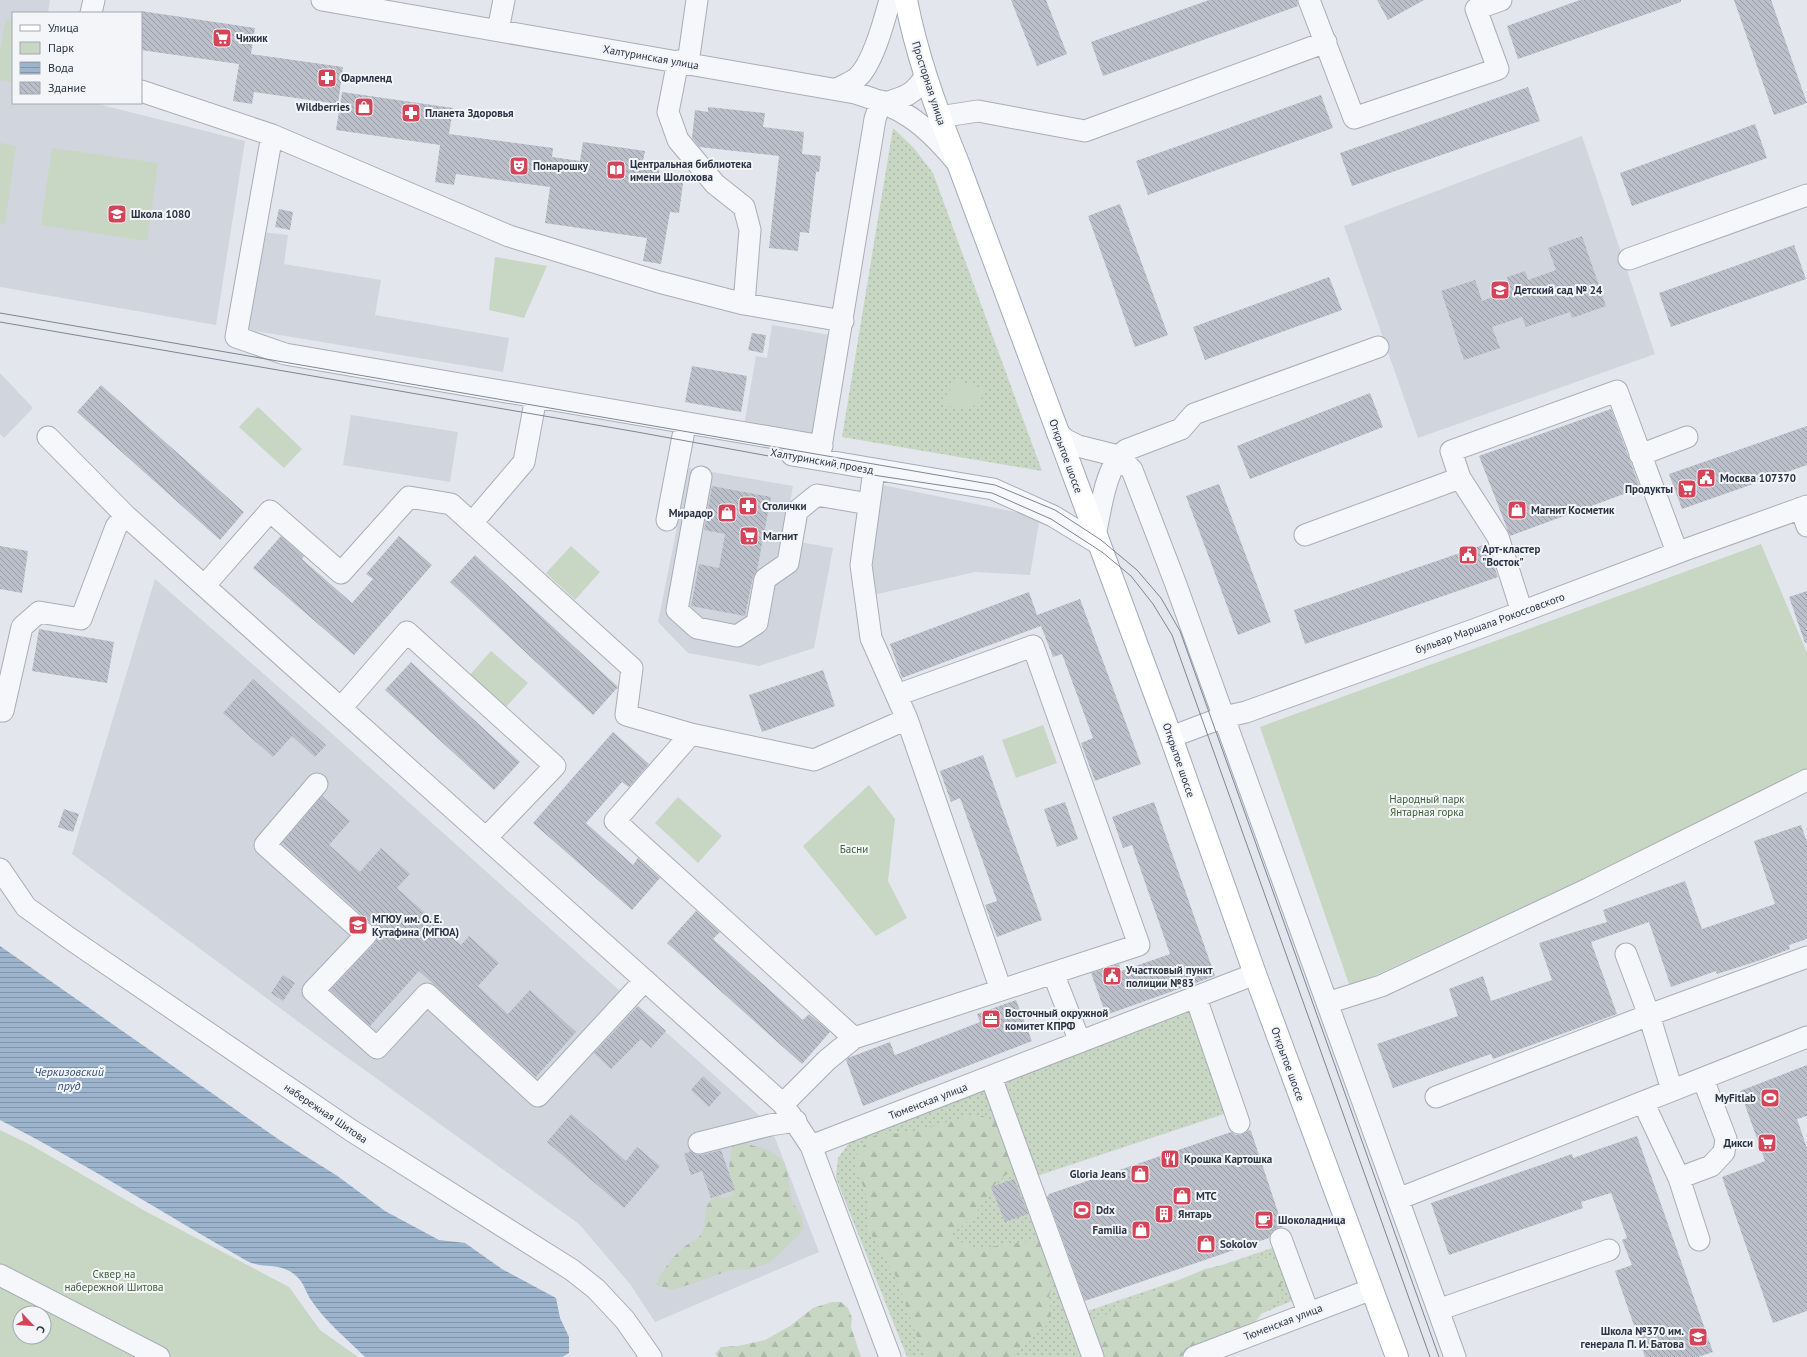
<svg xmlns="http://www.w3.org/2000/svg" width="1807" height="1357" font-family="'PT Sans',sans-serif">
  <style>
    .built { fill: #d1d5de }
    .grass { fill: url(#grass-dots) }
    .forest { fill: url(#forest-firs) }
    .park { fill: #c8d6c4; fill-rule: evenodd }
    .water { fill: url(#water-rules) }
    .building { fill: url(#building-back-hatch) }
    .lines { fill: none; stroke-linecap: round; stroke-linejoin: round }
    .minor-casing { stroke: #a8adb7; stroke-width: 23 }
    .major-casing { stroke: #a2aab8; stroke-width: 24 }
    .minor { stroke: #f6f7fa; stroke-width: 21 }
    .major { stroke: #fff; stroke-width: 22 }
    .tram { stroke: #7c8596; stroke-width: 1 }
    .labels { text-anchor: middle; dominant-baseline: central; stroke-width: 4; stroke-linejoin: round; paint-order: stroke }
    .poi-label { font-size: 11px; font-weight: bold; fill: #2a3445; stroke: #f3f5f9; text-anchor: start }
    .street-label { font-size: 11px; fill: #2a3445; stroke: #f3f5f9 }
    .park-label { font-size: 11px; fill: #3e6136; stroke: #f3f5f9 }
    .water-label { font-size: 12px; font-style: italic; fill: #32527b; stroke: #f3f5f9 }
  </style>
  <defs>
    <pattern id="grass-dots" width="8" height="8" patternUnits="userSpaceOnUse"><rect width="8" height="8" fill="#c8d6c4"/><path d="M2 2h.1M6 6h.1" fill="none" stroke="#acb8aa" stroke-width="1.8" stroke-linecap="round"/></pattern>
    <pattern id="forest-firs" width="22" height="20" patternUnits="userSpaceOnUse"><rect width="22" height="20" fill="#c8d6c4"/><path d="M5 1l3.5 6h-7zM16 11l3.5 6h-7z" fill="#acb8aa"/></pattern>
    <pattern id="water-rules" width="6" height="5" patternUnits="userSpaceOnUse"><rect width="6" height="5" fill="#9db4cd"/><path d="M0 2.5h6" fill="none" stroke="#8093a8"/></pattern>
    <pattern id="building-back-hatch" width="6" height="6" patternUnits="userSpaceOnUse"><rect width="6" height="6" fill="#babfca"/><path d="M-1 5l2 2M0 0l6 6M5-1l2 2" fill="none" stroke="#979ca6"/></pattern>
  </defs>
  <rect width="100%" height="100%" fill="#e3e6ec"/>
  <path class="built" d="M0,0H50L48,13H13V103H94L245,141L216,325L0,287Z
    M1582,136L1655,354L1418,438L1344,226Z
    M261,232L288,235L284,264L381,280L375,315L509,338L503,372L244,329Z
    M772,325L830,335L813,438L744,426L756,356L767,358Z
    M0,373L33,408L4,438L0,434Z
    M351,415L458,432L450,482L343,465Z
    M689,468L793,486L783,539L833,548L814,648L759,666L688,653L658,622Z
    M882,485L1040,517L1030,575L975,572L873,595L869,565Z
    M155,579L329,731L770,1125L819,1252L655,1322L630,1284L579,1224L323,1040L72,854Z"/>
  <path class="grass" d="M893,128L913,147L933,173L1042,471L842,437Z
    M1194,1010L1227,1113L1022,1181L1070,1317L1278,1246L1297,1299L1154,1357H907L836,1178L838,1158L852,1139Z"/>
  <path class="forest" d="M973,1115L983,1116L1008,1129L1016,1166L995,1184L975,1215L950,1236L975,1249L1030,1241L1040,1242L1046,1249L1051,1287L1049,1297L1051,1316L1048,1324L1011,1357H927L918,1340L896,1277L867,1227L868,1208L865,1190L856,1172L858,1152L870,1138L878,1134L907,1133Z
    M744,1138L751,1145L768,1150L776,1155L784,1162L787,1171L792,1201L802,1217L804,1227L799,1235L771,1262L752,1269L731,1270L673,1290L656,1285C661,1272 673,1256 684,1247C690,1242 700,1239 703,1231C709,1216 699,1211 715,1196L724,1198L732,1195C729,1175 727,1159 735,1140Z
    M1253,1258H1271L1280,1262L1282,1300L1268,1305L1250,1329L1179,1357H1080L1075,1344L1085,1329L1117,1307L1205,1269Z
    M832,1302H841L848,1308L852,1318L851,1327L861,1357H719L715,1354L721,1347L738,1346L765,1340L790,1326L813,1308Z"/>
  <path class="park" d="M6,19L13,20V82L0,80V51Z
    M0,143L16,146L5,224L0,223Z
    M52,148L158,163L147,241L41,225Z
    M495,257L547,266L524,318L489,310Z
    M957,380L985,390C977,415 960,409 940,404Z
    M258,407L302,449L284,468L239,427Z
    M1761,544L1807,653V775L1350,987L1260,727Z
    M571,546L600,572L575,600L546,573Z
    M491,651L528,683L505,708L469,676Z
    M1043,725L1057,763L1016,778L1002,740Z
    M869,785L895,819L888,881L907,918L876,936L803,846Z
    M678,797L722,836L698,863L655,823Z
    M0,1130L31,1145L145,1211L289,1287L320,1330L358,1357H0ZM20,1313H44V1337H20Z"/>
  <path class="water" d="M0,946L278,1139L336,1175L385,1211L439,1240L465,1243L502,1269L556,1298L560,1318L569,1337V1353L562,1357H365C347,1339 325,1321 311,1300C305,1291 304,1282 295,1275C281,1262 262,1269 247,1261C165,1214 84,1163 0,1120Z"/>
  <path class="building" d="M1011,0H1046L1067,54L1037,66Z
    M1209,0H1297L1298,6L1103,76L1091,42Z
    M1377,0H1424L1388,20Z
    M1580,0H1681V2L1518,59L1507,26Z
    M1734,0H1771L1807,103L1774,115Z
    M141,11L255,28L251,54L343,67L338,104L254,92L252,104L233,101L239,64L141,50Z
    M1528,87L1540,121L1352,186L1340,153Z
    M342,92L453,108L449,134L553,148L552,157L580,161L583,142L645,151L643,161L660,164L659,173L684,176L679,213L670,212L661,264L643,261L647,238L545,223L550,187L456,174L454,185L435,182L440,145L336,130Z
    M1321,95L1333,128L1148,195L1136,161Z
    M708,107L765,113L763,127L804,132L802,154L821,156L819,172H816L809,233L800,232L798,251L769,248L779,156L699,147L692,138L695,110L708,112Z
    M1755,124L1767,158L1632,206L1620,173Z
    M1120,204L1168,335L1135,347L1088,216Z
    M279,209L293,212L290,230L275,227Z
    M1582,236L1606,306L1572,318L1570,312L1526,327L1522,317L1492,327L1500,348L1464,360L1441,291L1475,280L1482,301L1511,290L1507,277L1525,271L1528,280L1556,270L1548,248Z
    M1794,245L1806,279L1671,327L1659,293Z
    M1329,277L1342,310L1205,360L1193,327Z
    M752,333L766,335L763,353L748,350Z
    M692,366L747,376L741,412L685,402Z
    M101,385L244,512L220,540L77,412Z
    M1370,393L1383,427L1250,479L1237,446Z
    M1611,409L1640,488L1510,536L1479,456Z
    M1807,426V465L1682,509L1669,474Z
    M1219,484L1271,622L1238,635L1186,496Z
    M712,486L771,497L757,570L753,577L745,616L691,606L699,564L719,568L725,534L704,530Z
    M281,536L304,556L302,559L352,603L373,579L366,574L399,536L432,565L354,655L253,568Z
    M1486,544L1498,577L1305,644L1294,610Z
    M0,546L28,551L22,593L0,589Z
    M475,555L618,687L593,715L450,582Z
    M1807,591V642L1805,643L1789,597Z
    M1029,592L1037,615L1080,599L1141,764L1095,781L1081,743L1093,738L1062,654L1053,657L1041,626L902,678L890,644Z
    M39,629L114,642L107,683L32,671Z
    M411,662L520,762L494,790L385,690Z
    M823,670L835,706L762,732L749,695Z
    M253,679L326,745L315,757L292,736L273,757L223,713Z
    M613,732L649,764L629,787L622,782L586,823L633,865L638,858L660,878L632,910L533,823Z
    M983,755L1042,920L997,937L985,905L997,901L960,798L951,802L940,771Z
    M322,796L350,821L329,845L360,872L381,848L410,874L397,888L461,945L469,936L499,963L478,986L508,1014L530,990L576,1032L536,1077L419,971L370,1026L330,990L375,943L380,931L282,843Z
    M1065,802L1078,839L1057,847L1044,809Z
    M1154,802L1215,976L1106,1015L1091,973L1119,964L1121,971L1170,954L1132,845L1123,848L1112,817Z
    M64,809L79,814L73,832L58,827Z
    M1801,825L1807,842V939L1789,945L1790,949L1764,959L1717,974L1716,971L1671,987L1649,922L1591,942L1617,1014L1493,1059L1491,1054L1393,1088L1377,1044L1458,1016L1449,989L1483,976L1491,1001L1552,980L1539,943L1607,922L1603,910L1685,881L1702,929L1775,904L1754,841Z
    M696,911L720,932L713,939L803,1020L809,1014L830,1032L802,1064L667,943Z
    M283,975L295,983L283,1001L271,993Z
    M1016,1000L1032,1041L863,1106L846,1060L848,1058L890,1042L895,1055L980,1022L977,1014Z
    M638,1006L666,1031L651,1048L641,1039L611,1069L594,1053Z
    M1807,1065V1116L1797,1119L1807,1148V1311L1773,1323L1722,1177L1765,1161L1740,1091Z
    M703,1076L721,1093L709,1107L691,1090Z
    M571,1114L626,1161L637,1147L660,1166L624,1208L547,1142Z
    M1249,1130L1251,1131L1283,1227L1277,1228L1272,1231L1269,1238L1085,1301L1047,1197L1049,1194L1231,1132L1236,1135L1243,1134Z
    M1637,1136L1713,1352L1698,1357H1645L1615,1271L1632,1265L1622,1240L1627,1238L1611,1193L1581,1202L1583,1208L1449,1255L1431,1203L1572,1154L1573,1158Z
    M721,1150L735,1190L711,1198L702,1171L691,1175L684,1154L691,1151L695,1154L702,1155Z
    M1014,1179L1028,1214L1005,1222L991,1187Z"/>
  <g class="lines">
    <defs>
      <path id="minor" d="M322,0L855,93C902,107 924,123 955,160
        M1309,0L1354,118L1498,69L1476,9L1501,0
        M91,13L94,0
        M498,30L504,0
        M678,61L668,112L678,140L715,184L744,207L750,230L744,304
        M688,63L697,0
        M837,89C844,85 852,82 857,78C873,64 884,21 890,0
        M141,91L272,135L509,236L659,282L744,304L843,321
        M885,103C905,97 915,94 925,76
        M939,117L978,111L1085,131L1326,42
        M272,135L236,337L285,354L822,446
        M1629,259L1807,195
        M1057,432L1066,440L1078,446L1118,456L1132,470L1175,582L1455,1357
        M48,437L125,515L783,1104L811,1146L890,1357
        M792,455L993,489L1053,516L1099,544
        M1640,455L1687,437
        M819,459L875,119L881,101
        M874,470L861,565L871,638L907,719L1001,990
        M701,477L677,610L697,628L737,636L757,623L765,579L788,563L797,511L817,495L869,504
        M1460,478L1498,537L1522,612
        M1801,508L1807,526
        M667,520L683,436
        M472,523L524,462L536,397
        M1095,535C1101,510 1105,466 1126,450L1181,429L1194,414L1378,347
        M1305,535L1460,478L1451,451L1617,391L1677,552
        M205,585L270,511L341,573L409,497L451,504L632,668L626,715L691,734L615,821L854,1038
        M341,708L407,632L555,766L486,838
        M0,711H3L22,627L39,612L81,619L116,527L125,515
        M691,734L814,760L907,719
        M1171,737L1224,717L1246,712L1479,628L1690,548L1807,506
        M317,784L265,845L366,935L313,991L377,1048L427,994L538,1096L645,980
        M0,869L26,907L72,940L352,1131L572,1270L596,1289L625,1320L651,1357
        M1626,954L1649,1015L1672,1090
        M1053,973L1080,1042
        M1196,998L1239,1123
        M1327,1003L1381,986L1588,889L1807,780
        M991,1077L1093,1357
        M1436,1097L1649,1015L1807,957
        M1643,1102L1679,1178L1699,1240
        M783,1104L827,1060L854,1038L1139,945L1033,646L897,695
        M699,1143L770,1125L796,1121
        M811,1146L1255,974
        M1679,1178L1711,1166L1724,1152L1726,1139L1703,1079
        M1398,1199L1807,1037
        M1281,1239L1308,1312
        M0,1275L159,1357
        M1438,1310L1609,1250
        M1194,1357L1372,1289"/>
      <path id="major" d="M906,0C917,57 936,110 958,163L1171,737L1255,974L1397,1357"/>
    </defs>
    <use href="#minor" class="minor-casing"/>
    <use href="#major" class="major-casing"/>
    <use href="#minor" class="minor"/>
    <use href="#major" class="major"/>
    <path class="tram" d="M0,313L995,485L1055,510L1101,540L1137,570L1161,598L1180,631L1439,1357
      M0,322L637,432L873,475L992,493L1051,519L1102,552L1131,576L1153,604L1172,635L1430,1357"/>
  </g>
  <defs>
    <symbol id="supermarket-square" viewBox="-11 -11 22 22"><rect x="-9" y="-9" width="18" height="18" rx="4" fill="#d44459" stroke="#f3f5f9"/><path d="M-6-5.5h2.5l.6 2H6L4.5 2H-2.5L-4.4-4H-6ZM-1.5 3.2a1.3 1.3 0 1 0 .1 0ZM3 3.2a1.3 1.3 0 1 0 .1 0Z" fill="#fff"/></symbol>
    <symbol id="pharmacy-square" viewBox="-11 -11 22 22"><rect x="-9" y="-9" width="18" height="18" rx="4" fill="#d44459" stroke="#f3f5f9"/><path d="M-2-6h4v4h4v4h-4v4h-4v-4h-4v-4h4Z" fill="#fff"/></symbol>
    <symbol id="shop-square" viewBox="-11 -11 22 22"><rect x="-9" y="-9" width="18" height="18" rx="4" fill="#d44459" stroke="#f3f5f9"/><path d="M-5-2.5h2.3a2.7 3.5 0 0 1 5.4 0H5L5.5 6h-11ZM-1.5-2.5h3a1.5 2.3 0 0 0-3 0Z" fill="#fff"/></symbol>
    <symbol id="theatre-square" viewBox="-11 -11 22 22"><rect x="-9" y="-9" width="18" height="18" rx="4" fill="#d44459" stroke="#f3f5f9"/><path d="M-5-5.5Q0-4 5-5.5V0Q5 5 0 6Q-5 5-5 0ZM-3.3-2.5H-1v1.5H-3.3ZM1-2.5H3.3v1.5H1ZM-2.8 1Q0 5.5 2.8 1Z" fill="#fff"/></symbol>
    <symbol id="library-square" viewBox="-11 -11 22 22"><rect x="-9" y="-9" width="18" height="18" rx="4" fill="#d44459" stroke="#f3f5f9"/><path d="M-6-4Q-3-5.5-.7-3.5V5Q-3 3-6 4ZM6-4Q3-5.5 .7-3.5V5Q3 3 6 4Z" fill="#fff"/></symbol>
    <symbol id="school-square" viewBox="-11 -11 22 22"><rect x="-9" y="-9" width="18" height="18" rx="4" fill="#d44459" stroke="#f3f5f9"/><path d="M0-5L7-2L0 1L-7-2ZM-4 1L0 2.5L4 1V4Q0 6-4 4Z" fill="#fff"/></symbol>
    <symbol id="civic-square" viewBox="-11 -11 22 22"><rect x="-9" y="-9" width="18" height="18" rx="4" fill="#d44459" stroke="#f3f5f9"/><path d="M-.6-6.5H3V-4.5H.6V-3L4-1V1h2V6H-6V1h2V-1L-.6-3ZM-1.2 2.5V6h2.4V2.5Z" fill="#fff"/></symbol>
    <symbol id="university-square" viewBox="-11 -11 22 22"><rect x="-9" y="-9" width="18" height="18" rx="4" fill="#d44459" stroke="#f3f5f9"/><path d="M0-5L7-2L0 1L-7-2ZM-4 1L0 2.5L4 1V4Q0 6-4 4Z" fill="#fff"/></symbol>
    <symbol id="office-square" viewBox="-11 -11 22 22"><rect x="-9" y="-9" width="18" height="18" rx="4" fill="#d44459" stroke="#f3f5f9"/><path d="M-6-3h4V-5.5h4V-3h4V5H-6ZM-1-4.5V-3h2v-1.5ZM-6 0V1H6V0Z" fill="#fff"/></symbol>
    <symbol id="stadium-square" viewBox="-11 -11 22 22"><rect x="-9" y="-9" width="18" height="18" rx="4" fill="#d44459" stroke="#f3f5f9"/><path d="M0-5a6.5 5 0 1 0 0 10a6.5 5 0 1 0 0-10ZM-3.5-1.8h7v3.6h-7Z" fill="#fff"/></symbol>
    <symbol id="restaurant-square" viewBox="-11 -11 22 22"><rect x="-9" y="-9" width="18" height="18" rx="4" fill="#d44459" stroke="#f3f5f9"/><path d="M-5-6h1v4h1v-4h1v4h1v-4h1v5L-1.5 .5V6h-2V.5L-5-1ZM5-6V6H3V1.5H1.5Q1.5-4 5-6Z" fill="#fff"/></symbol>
    <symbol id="building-square" viewBox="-11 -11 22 22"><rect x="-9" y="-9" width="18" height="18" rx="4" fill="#d44459" stroke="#f3f5f9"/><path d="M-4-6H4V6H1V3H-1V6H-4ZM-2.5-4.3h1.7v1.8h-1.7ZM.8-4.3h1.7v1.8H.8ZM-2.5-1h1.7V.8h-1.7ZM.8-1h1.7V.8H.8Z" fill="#fff"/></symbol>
    <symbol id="cafe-square" viewBox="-11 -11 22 22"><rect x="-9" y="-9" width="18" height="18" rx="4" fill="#d44459" stroke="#f3f5f9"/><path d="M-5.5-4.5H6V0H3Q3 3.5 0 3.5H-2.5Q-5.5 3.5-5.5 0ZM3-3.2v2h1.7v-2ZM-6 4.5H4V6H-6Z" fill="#fff"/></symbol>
  </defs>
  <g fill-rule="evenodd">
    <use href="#supermarket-square" x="211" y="27" width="22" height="22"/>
    <use href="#pharmacy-square" x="316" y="67" width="22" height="22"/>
    <use href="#shop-square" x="353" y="96" width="22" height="22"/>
    <use href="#pharmacy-square" x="400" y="102" width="22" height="22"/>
    <use href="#theatre-square" x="508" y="155" width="22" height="22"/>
    <use href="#library-square" x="605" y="159" width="22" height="22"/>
    <use href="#school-square" x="106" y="203" width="22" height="22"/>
    <use href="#school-square" x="1489" y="279" width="22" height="22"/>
    <use href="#civic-square" x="1695" y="467" width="22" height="22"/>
    <use href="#supermarket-square" x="1676" y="478" width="22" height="22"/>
    <use href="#pharmacy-square" x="737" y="495" width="22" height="22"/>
    <use href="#shop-square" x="1506" y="499" width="22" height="22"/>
    <use href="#shop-square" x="716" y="502" width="22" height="22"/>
    <use href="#supermarket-square" x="738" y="525" width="22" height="22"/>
    <use href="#civic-square" x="1457" y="544" width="22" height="22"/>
    <use href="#university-square" x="347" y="914" width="22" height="22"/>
    <use href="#civic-square" x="1101" y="965" width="22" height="22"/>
    <use href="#office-square" x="980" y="1008" width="22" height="22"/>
    <use href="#stadium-square" x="1759" y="1087" width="22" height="22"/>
    <use href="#supermarket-square" x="1756" y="1132" width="22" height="22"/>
    <use href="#restaurant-square" x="1159" y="1148" width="22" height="22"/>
    <use href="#shop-square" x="1129" y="1163" width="22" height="22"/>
    <use href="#shop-square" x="1171" y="1185" width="22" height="22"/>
    <use href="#stadium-square" x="1071" y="1199" width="22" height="22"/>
    <use href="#building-square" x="1153" y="1203" width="22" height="22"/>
    <use href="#cafe-square" x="1253" y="1209" width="22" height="22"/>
    <use href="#shop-square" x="1130" y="1219" width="22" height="22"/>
    <use href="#shop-square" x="1195" y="1233" width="22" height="22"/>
    <use href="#school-square" x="1687" y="1326" width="22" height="22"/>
  </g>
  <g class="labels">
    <g class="poi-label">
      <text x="236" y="38">Чижик</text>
      <text x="341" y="78">Фармленд</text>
      <text x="350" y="107" text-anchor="end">Wildberries</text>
      <text x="425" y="113">Планета Здоровья</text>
      <text x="630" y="164">Центральная библиотека<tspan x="630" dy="13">имени Шолохова</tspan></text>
      <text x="533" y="166">Понарошку</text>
      <text x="131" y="214">Школа 1080</text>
      <text x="1514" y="290">Детский сад № 24</text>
      <text x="1720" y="478">Москва 107370</text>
      <text x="1673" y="489" text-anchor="end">Продукты</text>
      <text x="762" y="506">Столички</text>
      <text x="1531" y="510">Магнит Косметик</text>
      <text x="713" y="513" text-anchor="end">Мирадор</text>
      <text x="763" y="536">Магнит</text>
      <text x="1482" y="549">Арт-кластер<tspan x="1482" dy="13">"Восток"</tspan></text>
      <text x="372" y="919">МГЮУ им. О. Е.<tspan x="372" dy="13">Кутафина (МГЮА)</tspan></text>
      <text x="1126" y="970">Участковый пункт<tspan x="1126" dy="13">полиции №83</tspan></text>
      <text x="1005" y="1013">Восточный окружной<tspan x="1005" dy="13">комитет КПРФ</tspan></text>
      <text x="1756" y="1098" text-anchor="end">MyFitlab</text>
      <text x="1753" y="1143" text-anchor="end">Дикси</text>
      <text x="1184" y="1159">Крошка Картошка</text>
      <text x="1126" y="1174" text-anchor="end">Gloria Jeans</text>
      <text x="1196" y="1196">МТС</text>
      <text x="1096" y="1210">Ddx</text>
      <text x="1178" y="1214">Янтарь</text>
      <text x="1278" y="1220">Шоколадница</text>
      <text x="1127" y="1230" text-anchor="end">Familia</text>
      <text x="1220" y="1244">Sokolov</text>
      <text x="1684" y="1331" text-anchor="end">Школа №370 им.<tspan x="1684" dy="13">генерала П. И. Батова</tspan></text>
    </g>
    <g class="street-label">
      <text transform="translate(651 57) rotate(10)">Халтуринская улица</text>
      <text transform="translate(929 83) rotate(72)">Просторная улица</text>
      <text transform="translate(1066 456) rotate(70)">Открытое шоссе</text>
      <text transform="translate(822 461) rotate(10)">Халтуринский проезд</text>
      <text transform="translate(1490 623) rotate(-20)">бульвар Маршала Рокоссовского</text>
      <text transform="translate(1179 760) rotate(71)">Открытое шоссе</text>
      <text transform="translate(1288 1064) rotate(70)">Открытое шоссе</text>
      <text transform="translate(928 1101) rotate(-21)">Тюменская улица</text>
      <text transform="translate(326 1113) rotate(34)">набережная Шитова</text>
      <text transform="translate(1283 1322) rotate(-21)">Тюменская улица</text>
    </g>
    <g class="park-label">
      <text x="1427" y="799">Народный парк<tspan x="1427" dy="13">Янтарная горка</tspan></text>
      <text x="854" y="849">Басни</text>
      <text x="114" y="1274">Сквер на<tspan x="114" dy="13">набережной Шитова</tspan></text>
    </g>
    <g class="water-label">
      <text x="69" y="1071">Черкизовский<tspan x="69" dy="14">пруд</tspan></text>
    </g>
  </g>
  <rect x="12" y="12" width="130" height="92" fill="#f3f5f9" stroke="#a3a8b1"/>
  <rect x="20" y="25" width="20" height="6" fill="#ffffff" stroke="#a3a8b1"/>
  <text x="48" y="32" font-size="12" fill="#2a3445">Улица</text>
  <rect x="20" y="42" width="20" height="12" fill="#c8d6c4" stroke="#a3a8b1"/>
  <text x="48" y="52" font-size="12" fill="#2a3445">Парк</text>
  <rect x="20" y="62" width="20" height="12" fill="url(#water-rules)" stroke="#a3a8b1"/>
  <text x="48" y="72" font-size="12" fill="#2a3445">Вода</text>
  <rect x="20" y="82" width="20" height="12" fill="url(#building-back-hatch)" stroke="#a3a8b1"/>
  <text x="48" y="92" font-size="12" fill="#2a3445">Здание</text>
  <g transform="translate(32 1325) rotate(116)"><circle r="19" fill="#f3f5f9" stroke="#a3a8b1"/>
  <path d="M0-3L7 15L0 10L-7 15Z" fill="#d44459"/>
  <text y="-6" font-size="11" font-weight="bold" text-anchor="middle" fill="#2a3445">С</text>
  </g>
</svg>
